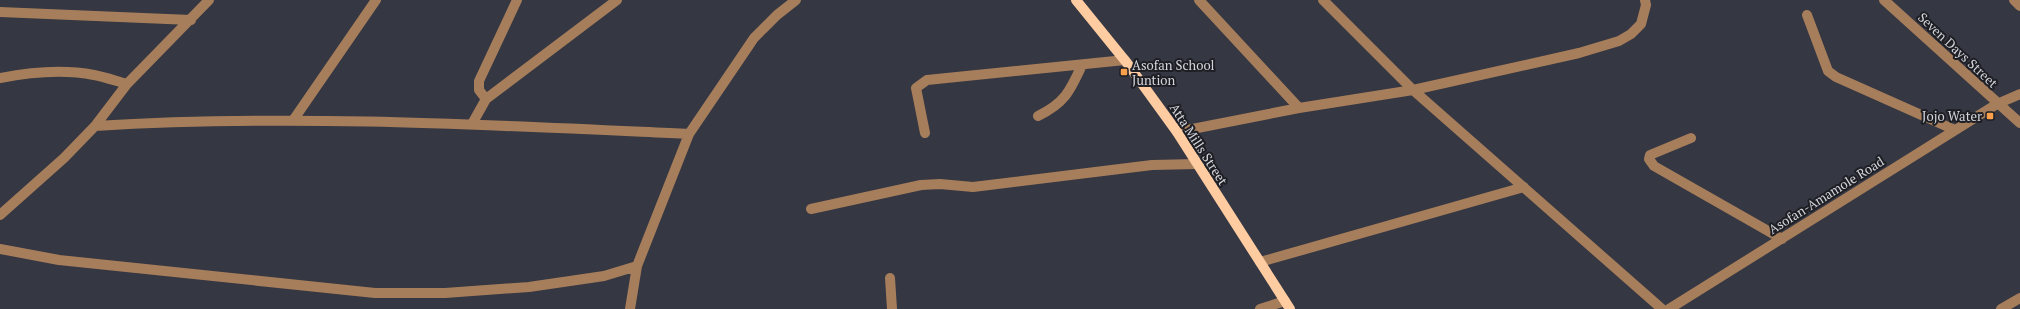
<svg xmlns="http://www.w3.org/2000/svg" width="2020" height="309" font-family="'PT Serif',serif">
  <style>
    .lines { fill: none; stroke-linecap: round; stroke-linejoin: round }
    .minor { stroke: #a77e5b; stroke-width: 10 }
    .major { stroke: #ffcca1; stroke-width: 10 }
    .poi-dot { fill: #f9a04c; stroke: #1e1f24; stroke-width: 1.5 }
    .labels { text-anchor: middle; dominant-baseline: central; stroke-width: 4; stroke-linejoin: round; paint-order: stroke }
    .street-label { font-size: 13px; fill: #d4d6dd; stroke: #1e1f24 }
    .poi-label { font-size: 13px; fill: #d4d6dd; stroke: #1e1f24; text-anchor: start }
  </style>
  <rect width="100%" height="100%" fill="#353742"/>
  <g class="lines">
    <path class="minor" d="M1199,0L1299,108
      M1323,0L1413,90L1662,309
      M1884,0L2020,123
      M2014,0L2020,6
      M0,12L191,20
      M1807,15L1828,71L1836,77L1955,130
      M0,78C31,72 63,69 94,75C105,77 116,81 127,84
      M486,99L479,90V81L517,0
      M1038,116C1065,103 1070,91 1082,65
      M294,119L376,0
      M472,124L486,99L617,0
      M95,126C293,114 491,125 689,134
      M1177,132L1299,108L1413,90L1579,53L1619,41L1631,34L1641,24L1646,5L1645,0
      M925,133L916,88L927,80L1125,60
      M1691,138L1650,155L1649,159L1654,166L1782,239
      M811,209L921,185L940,184L973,187L1152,165L1197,164
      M0,215L64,158L95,126L127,84L209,0
      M0,249L59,260L375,293H445L529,287L604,276L637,266
      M1260,262L1524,187
      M890,278L892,309
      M630,309L637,266L689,134L754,38L777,15L796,0
      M1260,309L1285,301
      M1669,309L1997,104L2020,94
      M2001,309L2020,298"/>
    <path class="major" d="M1076,0L1127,63L1177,132L1290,309"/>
  </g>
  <g class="poi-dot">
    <rect x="1120" y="68" width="8" height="8" rx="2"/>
    <rect x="1986" y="112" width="8" height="8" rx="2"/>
  </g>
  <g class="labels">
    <g class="street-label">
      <text transform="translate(1958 50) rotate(43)">Seven Days Street</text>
      <text transform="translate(1199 144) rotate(57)">Atta Mills Street</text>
      <text transform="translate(1826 195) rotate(-32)">Asofan-Amamole Road</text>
    </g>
    <g class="poi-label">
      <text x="1132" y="65">Asofan School<tspan x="1132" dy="15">Juntion</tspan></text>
      <text x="1982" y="116" text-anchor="end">Jojo Water</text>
    </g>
  </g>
</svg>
